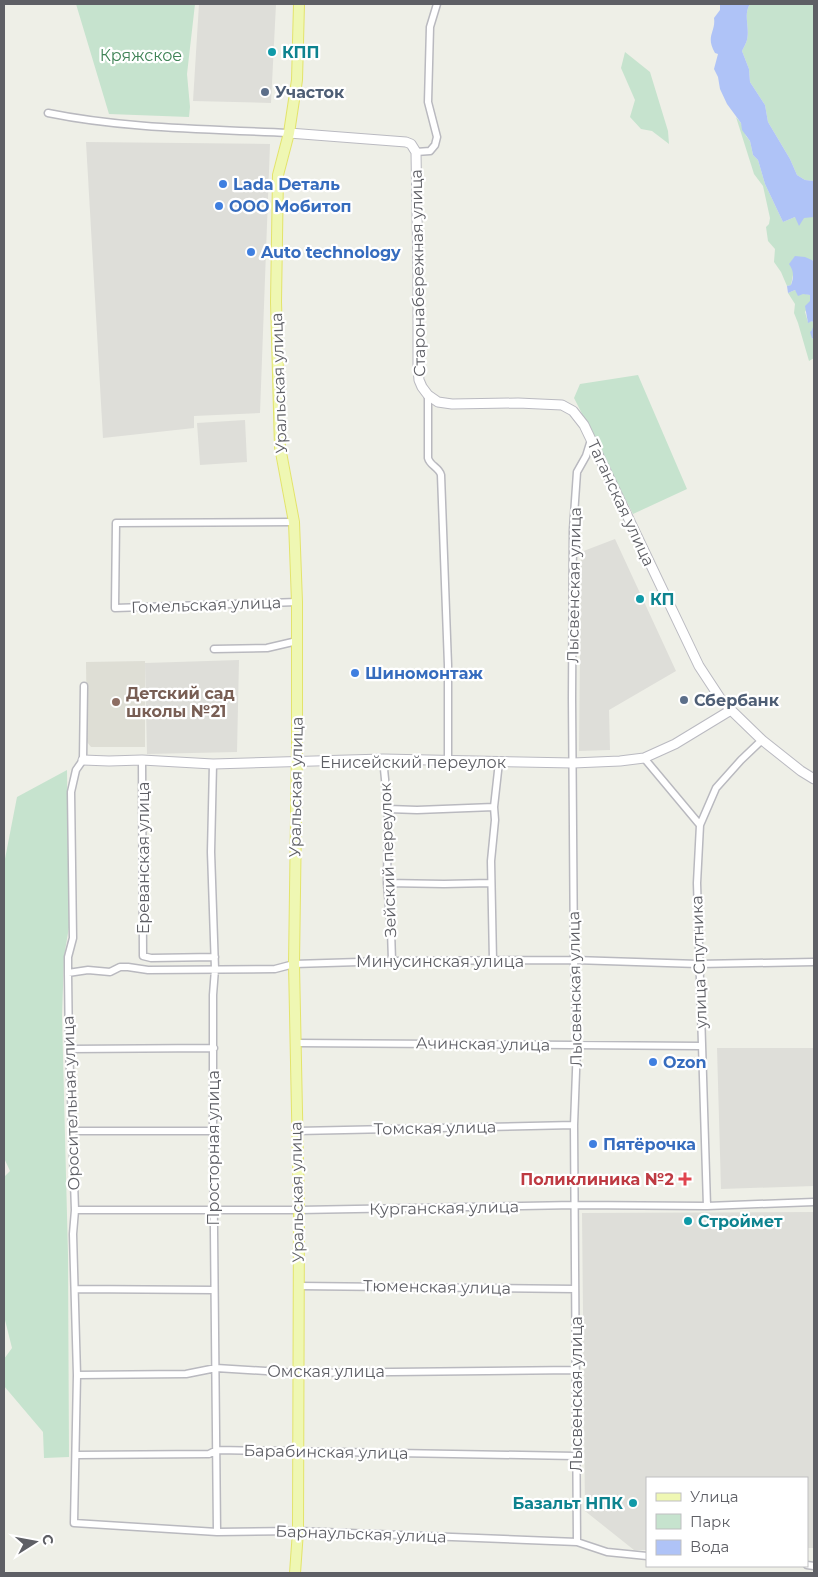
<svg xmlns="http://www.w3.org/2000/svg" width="818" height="1577" font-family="Montserrat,sans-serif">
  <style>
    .industrial { fill: #deded9 }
    .education { fill: #deded5 }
    .green { fill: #c6e3ce }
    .water { fill: #afc3f7 }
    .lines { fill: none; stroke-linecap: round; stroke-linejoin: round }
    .street-casing { stroke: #b9b9bf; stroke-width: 9 }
    .secondary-casing { stroke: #babac1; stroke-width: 11 }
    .primary-casing { stroke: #e3e46b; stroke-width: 12 }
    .street { stroke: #fff; stroke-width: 6 }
    .secondary { stroke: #fff; stroke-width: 9 }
    .primary { stroke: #eff7b3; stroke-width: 10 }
    .culture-dot { fill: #0f9aa8; stroke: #fff; stroke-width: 2 }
    .service-dot { fill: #5c6f8a; stroke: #fff; stroke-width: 2 }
    .shop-dot { fill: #3f7fe0; stroke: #fff; stroke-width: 2 }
    .education-dot { fill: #8d6e63; stroke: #fff; stroke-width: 2 }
    .health-dot { fill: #e0444e; stroke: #fff; stroke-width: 2 }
    .labels { text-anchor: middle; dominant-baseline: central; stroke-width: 4.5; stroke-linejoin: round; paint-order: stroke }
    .culture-label { font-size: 16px; font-weight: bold; fill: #0d838f; stroke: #fff; text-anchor: start }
    .park-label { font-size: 16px; fill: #3f8356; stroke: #fff }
    .service-label { font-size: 16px; font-weight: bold; fill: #4e5e75; stroke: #fff; text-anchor: start }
    .shop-label { font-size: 16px; font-weight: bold; fill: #366cbe; stroke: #fff; text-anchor: start }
    .street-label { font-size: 16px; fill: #5e5f65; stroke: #fff }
    .education-label { font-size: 16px; font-weight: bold; fill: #785e54; stroke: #fff; text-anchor: start }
    .health-label { font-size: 16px; font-weight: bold; fill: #be3a42; stroke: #fff; text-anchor: end }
  </style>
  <rect width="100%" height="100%" fill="#eeefe7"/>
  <path class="industrial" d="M199,4H276L271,103L193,101Z
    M86,142L270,144L260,413L194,416V428L103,438Z
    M245,420L247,462L200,465L197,423Z
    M615,539L676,671L609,710L610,750L579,751L581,552Z
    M239,660L237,752L147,754L145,663Z
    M717,1048H814V1186L721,1189Z
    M814,1212V1548H807V1478H647V1550H634L585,1511L582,1213Z"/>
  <path class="education" d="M145,661V747H91L87,742L86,662Z"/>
  <path class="green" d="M76,4H195L187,74L190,107L189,117L109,114Z
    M750,4H814V181L805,180L797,175L790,159L768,122L765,105L750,82L749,69L742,51C744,47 746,43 747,40C750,27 743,15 750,4Z
    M625,52L650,72L668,131L669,144L652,131L641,129L630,117L635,100L621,68Z
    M736,117L741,123L746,136L750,141L753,155L758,160L765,184L783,222L795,217H814V261L813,260L793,269V275L791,285L787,286L781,272L774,262L775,249L768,241L766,227L769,224L770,218L763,186L754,174Z
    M795,290L797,292L810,295L811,301L805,312L808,322L812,321L814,324L812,338L814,340V358L809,361L798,323L794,313L795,304L788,293Z
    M638,375L687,489L633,514L574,398L580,384Z
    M67,770L69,927L64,957L62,1016L68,1255L69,1457L44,1458L43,1432L4,1386V1359L12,1348L4,1316V1177L10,1171L4,1158V864L17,797Z"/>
  <path class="water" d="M720,4H750C743,15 750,27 747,40C746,43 744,47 742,51L749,69L750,82L765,105L768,122L790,159L797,175L805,180L814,181V217L804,218L799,226L795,217L783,222L765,184L758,160L753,155L750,141L742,130L741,123L727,104L720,89L718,77L714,69L718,54L715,53C705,36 716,32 714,18L720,10Z
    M795,256L805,257L814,261V340L812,338L810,332L812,330L814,324L812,321L808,323L805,306L810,301V295L803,294L798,296L795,290L788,293L787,286L791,285C794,277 794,271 789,264Z"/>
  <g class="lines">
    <defs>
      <path id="street" d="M48,113C126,129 209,129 289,133
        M416,152L430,151L435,145L437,137L428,102L430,27L437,4
        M428,395V458C430,466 439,467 441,475L448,665V761
        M294,522L116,523L115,608L297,602
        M214,649L267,648L297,641
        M84,686L83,760L76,770L71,792L73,938L68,957V973L69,1049L71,1096L75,1210L73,1234L77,1375L74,1523L217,1532L298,1531L577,1542L607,1552L647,1556
        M644,758L700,825
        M383,759L388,809L387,883L391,930L392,961
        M142,760L143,956L151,958L215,957
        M213,764L211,852L215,969L213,995V1131L217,1532
        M388,809L417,810L494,807
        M387,883L444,884L491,883
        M493,961L491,861L495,820L494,807L499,762
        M68,973L88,970L110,972L120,967H128L148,970L275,969L294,964L392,961L574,960L698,964L814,962
        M296,1043L701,1046
        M69,1049L214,1048
        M72,1131H213
        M297,1131L574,1125
        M707,1206L697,883L700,825L716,788L741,760L762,740
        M75,1210H299L575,1205L707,1206L814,1202
        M298,1286L575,1289
        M76,1289L214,1290
        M77,1375L186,1374L216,1368L298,1373L576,1370
        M77,1455L209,1454L217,1450L576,1456
        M577,1542L574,1125L577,1045L574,960L572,698L573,530L577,472L586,456L591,440
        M807,1565L814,1566"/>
      <path id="secondary" d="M289,133L406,142L411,144L416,152L418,276V368L419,380L422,387L428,395L438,402L452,404L518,403L562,405L573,411L584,425L699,666L720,698L731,710L762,740L801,771L814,779
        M83,760L109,761L142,760L213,764L383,759L573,763L620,761L644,758L675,744L731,710"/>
      <path id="primary" d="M295,1573L298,1531L299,1210L294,964L297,746V602L294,522L280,447L276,302L278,175L289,133L297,80L299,4"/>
    </defs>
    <use href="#street" class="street-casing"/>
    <use href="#secondary" class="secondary-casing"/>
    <use href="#primary" class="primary-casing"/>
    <use href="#street" class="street"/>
    <use href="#secondary" class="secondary"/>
    <use href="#primary" class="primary"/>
  </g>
  <g class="culture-dot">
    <circle cx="272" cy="52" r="5"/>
    <circle cx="640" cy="599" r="5"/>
    <circle cx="688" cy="1221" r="5"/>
    <circle cx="633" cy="1503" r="5"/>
  </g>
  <g class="service-dot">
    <circle cx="265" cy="92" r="5"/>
    <circle cx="684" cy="700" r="5"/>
  </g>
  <g class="shop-dot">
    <circle cx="223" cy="184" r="5"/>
    <circle cx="219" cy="206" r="5"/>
    <circle cx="251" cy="252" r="5"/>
    <circle cx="355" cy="673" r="5"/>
    <circle cx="653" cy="1062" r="5"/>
    <circle cx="593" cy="1144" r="5"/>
  </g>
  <circle class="education-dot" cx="116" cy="702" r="5"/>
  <path class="health-dot" d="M682.5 1171.5h5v5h5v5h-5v5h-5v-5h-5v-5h5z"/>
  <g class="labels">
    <g class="culture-label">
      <text x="282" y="52">КПП</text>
      <text x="650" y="599">КП</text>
      <text x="698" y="1221">Строймет</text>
      <text x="623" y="1503" text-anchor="end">Базальт НПК</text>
    </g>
    <g class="park-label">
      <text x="141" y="55">Кряжское</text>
    </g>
    <g class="service-label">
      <text x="275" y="92">Участок</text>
      <text x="694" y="700">Сбербанк</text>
    </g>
    <g class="shop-label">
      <text x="233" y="184">Lada Dеталь</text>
      <text x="229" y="206">ООО Мобитоп</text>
      <text x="261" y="252">Auto technology</text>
      <text x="365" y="673">Шиномонтаж</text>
      <text x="663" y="1062">Ozon</text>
      <text x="603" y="1144">Пятёрочка</text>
    </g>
    <g class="street-label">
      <text transform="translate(418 273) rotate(-91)">Старонабережная улица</text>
      <text transform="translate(279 383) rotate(-92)">Уральская улица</text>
      <text transform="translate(621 503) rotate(65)">Таганская улица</text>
      <text transform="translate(574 585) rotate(-89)">Лысвенская улица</text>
      <text transform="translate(206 605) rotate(-2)">Гомельская улица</text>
      <text x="413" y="762">Енисейский переулок</text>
      <text transform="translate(296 787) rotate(-89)">Уральская улица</text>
      <text transform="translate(143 858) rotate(-90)">Ереванская улица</text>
      <text transform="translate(388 860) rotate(-92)">Зейский переулок</text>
      <text x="440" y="961">Минусинская улица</text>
      <text transform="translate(699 962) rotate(-92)">улица Спутника</text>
      <text transform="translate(575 989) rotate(-91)">Лысвенская улица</text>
      <text transform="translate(483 1044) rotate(1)">Ачинская улица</text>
      <text transform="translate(71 1103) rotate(-92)">Оросительная улица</text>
      <text transform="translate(435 1128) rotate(-1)">Томская улица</text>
      <text transform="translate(213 1148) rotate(-90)">Просторная улица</text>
      <text transform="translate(297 1192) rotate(-91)">Уральская улица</text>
      <text transform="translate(444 1208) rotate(-1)">Курганская улица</text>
      <text transform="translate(437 1287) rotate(1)">Тюменская улица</text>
      <text x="326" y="1371">Омская улица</text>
      <text transform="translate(576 1394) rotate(-90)">Лысвенская улица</text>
      <text transform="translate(326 1452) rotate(1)">Барабинская улица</text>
      <text transform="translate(361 1534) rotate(2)">Барнаульская улица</text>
    </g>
    <g class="education-label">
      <text x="126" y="693">Детский сад<tspan x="126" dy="18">школы №21</tspan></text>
    </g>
    <g class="health-label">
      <text x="674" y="1179">Поликлиника №2</text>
    </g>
  </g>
  <rect width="818" height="1577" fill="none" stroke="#5e5f65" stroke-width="10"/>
  <rect x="646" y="1477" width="162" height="90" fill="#ffffff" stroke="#bfbfc1"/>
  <rect x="656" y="1493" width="25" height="8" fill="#eff7b3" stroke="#bfbfc1"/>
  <text x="690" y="1502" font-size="15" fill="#5e5f65">Улица</text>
  <rect x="656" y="1514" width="25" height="15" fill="#c6e3ce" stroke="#bfbfc1"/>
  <text x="690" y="1527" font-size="15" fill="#5e5f65">Парк</text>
  <rect x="656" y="1540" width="25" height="15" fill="#afc3f7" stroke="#bfbfc1"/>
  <text x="690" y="1552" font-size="15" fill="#5e5f65">Вода</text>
  <g transform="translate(35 1542) rotate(79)" stroke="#ffffff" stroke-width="4" paint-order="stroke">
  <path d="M0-4L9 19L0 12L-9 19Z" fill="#5e5f65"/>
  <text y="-8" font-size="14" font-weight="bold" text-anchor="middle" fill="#5e5f65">С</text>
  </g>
</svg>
